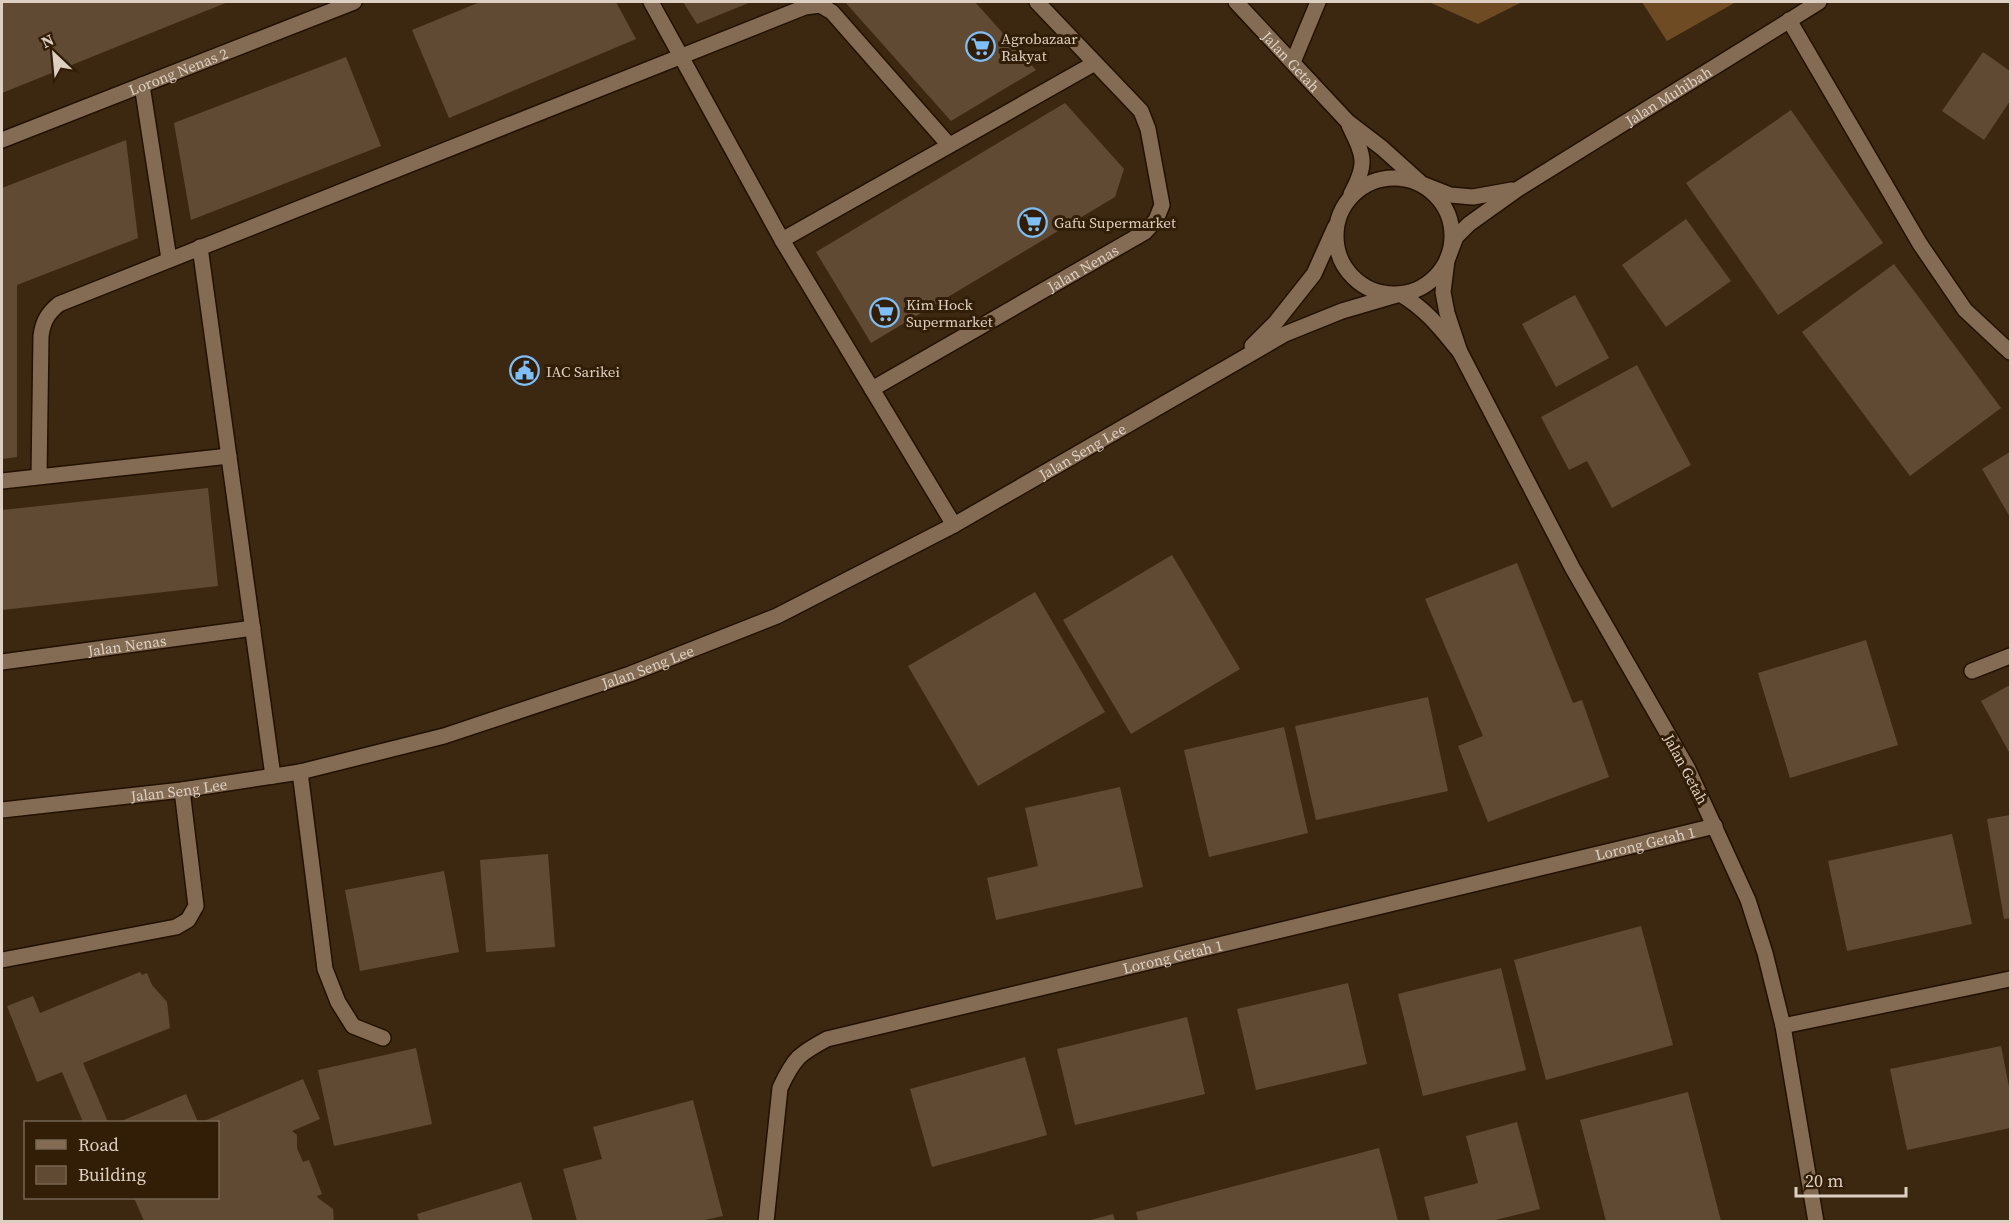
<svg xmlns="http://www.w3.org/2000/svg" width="2012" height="1223" font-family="'Source Serif 4',serif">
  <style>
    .green { fill: #6e4b23 }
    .building { fill: #604a33 }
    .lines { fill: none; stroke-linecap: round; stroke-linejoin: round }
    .lane-casing { stroke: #221000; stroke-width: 18 }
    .street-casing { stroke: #221000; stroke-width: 18 }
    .lane { stroke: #846c54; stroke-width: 15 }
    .street { stroke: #846c54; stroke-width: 15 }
    .labels { text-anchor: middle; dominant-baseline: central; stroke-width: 6; stroke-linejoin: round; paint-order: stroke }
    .poi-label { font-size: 15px; fill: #ddcfc2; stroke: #321e07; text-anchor: start }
    .street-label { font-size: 15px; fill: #ddcfc2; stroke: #321e07 }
  </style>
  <rect width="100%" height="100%" fill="#3c2811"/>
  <path class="green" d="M1429,2H1522L1478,24Z
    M1642,2H1736L1667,41Z"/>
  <path class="building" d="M2,2H228L2,93Z
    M480,2H616L636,39L449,118L412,30Z
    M683,2H751L697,24Z
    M845,2H975L1036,70L951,121Z
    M1983,52L2010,71V101L1984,140L1942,111Z
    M346,57L381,146L191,220L174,123Z
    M1065,103L1124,169L1115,197L871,343L816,252Z
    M1791,110L1883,243L1778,315L1686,183Z
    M126,140L138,238L17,285V457L2,459V188Z
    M1686,219L1731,281L1666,327L1622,265Z
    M1894,264L2001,408L1910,476L1802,332Z
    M1575,295L1609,358L1556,387L1522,324Z
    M1637,365L1691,465L1612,508L1587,461L1569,470L1541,417Z
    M2010,452V517L1982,469Z
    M208,488L218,586L2,610V510Z
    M1172,555L1240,669L1131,734L1063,620Z
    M1517,563L1573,703L1582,700L1609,777L1488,822L1458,746L1483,736L1425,599Z
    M1035,592L1105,712L978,786L908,666Z
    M1866,640L1898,745L1790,778L1758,673Z
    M2010,685V751L2009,752L1981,701Z
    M1428,697L1448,791L1316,820L1295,726Z
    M1284,727L1308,833L1209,857L1184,750Z
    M1120,787L1143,887L996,920L987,878L1038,866L1025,808Z
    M2010,815V918L2004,919L1987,819Z
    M1952,834L1972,924L1847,951L1828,861Z
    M548,854L555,947L486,952L480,860Z
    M444,871L459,952L360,971L345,890Z
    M1641,926L1673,1045L1546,1080L1514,960Z
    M1501,968L1526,1070L1423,1096L1398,994Z
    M140,972L142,975L147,973L152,985L167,1002L170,1028L83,1063L108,1122H83L62,1072L37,1082L7,1006L33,996L40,1013Z
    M1348,983L1367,1064L1256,1090L1237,1009Z
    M1187,1017L1205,1094L1075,1125L1057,1049Z
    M2001,1046L2010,1092V1128L1907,1150L1890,1069Z
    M416,1048L432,1124L334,1146L318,1070Z
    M1025,1057L1047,1135L932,1167L910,1089Z
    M303,1079L320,1119L292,1131L297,1135V1148L303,1162L309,1160L322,1194L317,1196L318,1198L333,1209L334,1221H144L134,1198H218V1122H202Z
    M1688,1092L1721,1221H1606L1580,1120Z
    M186,1094L198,1122H119Z
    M693,1100L723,1216L700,1221H577L563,1169L602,1159L593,1127Z
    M1517,1122L1540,1209L1491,1221H1430L1424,1197L1478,1183L1466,1136Z
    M1379,1148L1398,1221H1138L1136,1212Z
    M521,1182L533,1221H419L417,1214Z
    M1113,1214L1115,1221H1087Z"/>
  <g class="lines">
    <defs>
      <path id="lane" d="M300,772L325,969L338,1002L353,1026L383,1038
        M2,960L176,927L188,920L196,906L182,790"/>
      <g id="street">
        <path d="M651,2L782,240L954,525"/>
        <path id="s1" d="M1236,2L1348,122L1382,148L1422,184L1450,195L1473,197L1512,190"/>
        <path d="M1789,20L1920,244L1965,310L2010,352"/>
        <path d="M1293,62L1318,2"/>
        <path d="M142,85L169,259"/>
        <path d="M1349,125C1364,156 1368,163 1351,194"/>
        <path id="s2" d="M2,140L354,2"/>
        <circle cx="1394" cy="236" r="58"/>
        <path d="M782,240L1095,63"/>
        <path d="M200,247L273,776"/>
        <path d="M1252,346L1276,322L1314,274L1335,227"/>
        <path id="s3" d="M872,389L1145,232L1156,220L1162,205L1148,129L1141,111L1037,2"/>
        <path d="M39,476L41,336C43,321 48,313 59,304L805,7L820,5L832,12L949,145"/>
        <path d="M2,481L229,456"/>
        <path id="s4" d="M2,662L253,628"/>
        <path d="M1972,671L2010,656"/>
        <path id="s5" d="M2,810L182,790L300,772L444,736L630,674L777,616L954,525L1285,334L1342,311L1400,294C1426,309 1441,329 1460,352"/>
        <path d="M1783,1026L2010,979"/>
        <path id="s6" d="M766,1222L780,1088C794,1058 799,1054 827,1039L1715,826"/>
        <path id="s7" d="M1816,1222L1783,1026L1765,953L1748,900L1688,769L1573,569L1460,352L1447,313L1443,292L1447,260L1456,237L1469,224L1518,189L1819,2"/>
      </g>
    </defs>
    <use href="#lane" class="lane-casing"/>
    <use href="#street" class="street-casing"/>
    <use href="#lane" class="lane"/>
    <use href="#street" class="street"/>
  </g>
  <defs>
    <symbol id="supermarket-ring" viewBox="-11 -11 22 22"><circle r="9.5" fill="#321e07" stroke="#7ebef9" stroke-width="1.5"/><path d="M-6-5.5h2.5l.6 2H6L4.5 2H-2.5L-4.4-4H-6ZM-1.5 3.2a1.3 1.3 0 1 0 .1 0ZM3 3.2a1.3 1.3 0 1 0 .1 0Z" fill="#7ebef9"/></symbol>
    <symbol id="civic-ring" viewBox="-11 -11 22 22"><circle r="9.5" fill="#321e07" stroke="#7ebef9" stroke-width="1.5"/><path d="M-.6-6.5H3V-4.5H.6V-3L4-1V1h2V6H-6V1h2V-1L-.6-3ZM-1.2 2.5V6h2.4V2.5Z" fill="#7ebef9"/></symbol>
  </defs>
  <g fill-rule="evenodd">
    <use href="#supermarket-ring" x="964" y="30" width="33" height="33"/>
    <use href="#supermarket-ring" x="1016" y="206" width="33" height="33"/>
    <use href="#supermarket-ring" x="868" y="296" width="33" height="33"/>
    <use href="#civic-ring" x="508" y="354" width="33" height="33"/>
  </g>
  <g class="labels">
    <g class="poi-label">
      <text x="1001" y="38">Agrobazaar<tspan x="1001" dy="17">Rakyat</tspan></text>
      <text x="1054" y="222">Gafu Supermarket</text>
      <text x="906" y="304">Kim Hock<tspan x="906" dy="17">Supermarket</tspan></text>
      <text x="546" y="371">IAC Sarikei</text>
    </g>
    <g class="street-label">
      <text stroke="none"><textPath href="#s1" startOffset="81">Jalan Getah</textPath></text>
      <text stroke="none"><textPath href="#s2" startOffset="189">Lorong Nenas 2</textPath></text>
      <text stroke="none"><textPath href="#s7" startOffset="1324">Jalan Muhibah</textPath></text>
      <text stroke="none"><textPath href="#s3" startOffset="243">Jalan Nenas</textPath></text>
      <text stroke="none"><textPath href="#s5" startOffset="1150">Jalan Seng Lee</textPath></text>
      <text stroke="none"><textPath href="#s4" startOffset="126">Jalan Nenas</textPath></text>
      <text stroke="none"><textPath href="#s5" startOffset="664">Jalan Seng Lee</textPath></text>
      <text transform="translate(1686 769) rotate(62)">Jalan Getah</text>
      <text stroke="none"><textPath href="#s5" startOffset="178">Jalan Seng Lee</textPath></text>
      <text stroke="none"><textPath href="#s6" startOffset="1046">Lorong Getah 1</textPath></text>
      <text stroke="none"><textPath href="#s6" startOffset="560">Lorong Getah 1</textPath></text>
    </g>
  </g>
  <rect width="2012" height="1223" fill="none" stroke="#ddcfc2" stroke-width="6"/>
  <rect x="24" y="1121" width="195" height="78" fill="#321e07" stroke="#766552" stroke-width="1.5"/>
  <rect x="36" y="1140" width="30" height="9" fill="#846c54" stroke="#766552" stroke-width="1.5"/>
  <text x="78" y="1151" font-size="18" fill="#ddcfc2">Road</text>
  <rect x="36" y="1166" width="30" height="18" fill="#604a33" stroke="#766552" stroke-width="1.5"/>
  <text x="78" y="1181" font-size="18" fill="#ddcfc2">Building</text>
  <g transform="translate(54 54) rotate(334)" stroke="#321e07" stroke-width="4.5" paint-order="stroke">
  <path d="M0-4.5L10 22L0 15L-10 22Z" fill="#ddcfc2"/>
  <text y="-9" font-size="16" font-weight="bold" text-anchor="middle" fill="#ddcfc2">N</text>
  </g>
  <path d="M1796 1187v9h110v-9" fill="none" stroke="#ddcfc2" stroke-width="3"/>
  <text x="1805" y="1187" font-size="18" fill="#ddcfc2" stroke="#321e07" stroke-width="4.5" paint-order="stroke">20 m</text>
</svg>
